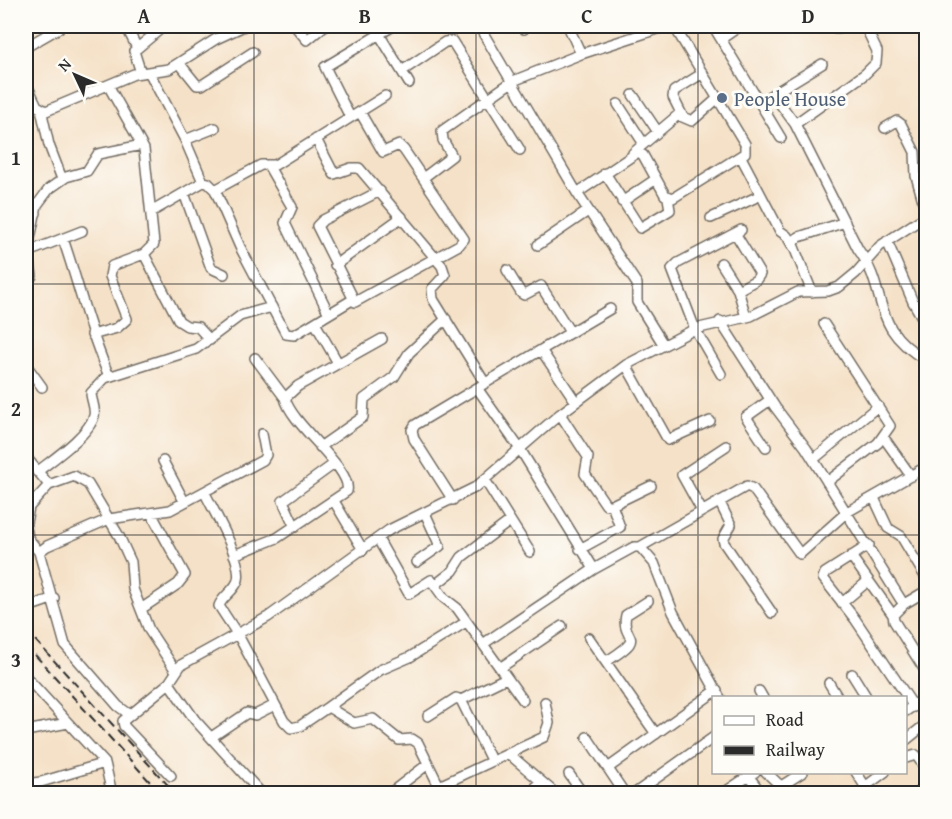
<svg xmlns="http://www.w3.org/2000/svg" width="952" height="819" font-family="'Gentium Book Plus',serif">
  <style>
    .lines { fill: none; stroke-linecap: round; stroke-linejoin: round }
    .minor-casing { stroke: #726b62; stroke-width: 12 }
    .minor { stroke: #fff; stroke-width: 9 }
    .rail { stroke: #2b2b2b; stroke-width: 2; stroke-dasharray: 9 4.5; stroke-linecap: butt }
    .grid { fill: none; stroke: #2b2b2b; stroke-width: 1.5; stroke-opacity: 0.55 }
    .service-dot { fill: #5c6f8a; stroke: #fdfcf7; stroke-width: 2 }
    .labels { text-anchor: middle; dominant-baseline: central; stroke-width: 6; stroke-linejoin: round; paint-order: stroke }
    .service-label { font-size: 20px; fill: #4e5e75; stroke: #fdfcf7; text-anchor: start }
    .neatline { fill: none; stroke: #2b2b2b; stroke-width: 2 }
    .grid-label { font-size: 20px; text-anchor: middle; font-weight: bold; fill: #2b2b2b }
  </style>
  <rect width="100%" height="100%" fill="#fdfcf7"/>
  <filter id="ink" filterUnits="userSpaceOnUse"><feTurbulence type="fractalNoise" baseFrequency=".0167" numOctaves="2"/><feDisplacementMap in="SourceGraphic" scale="12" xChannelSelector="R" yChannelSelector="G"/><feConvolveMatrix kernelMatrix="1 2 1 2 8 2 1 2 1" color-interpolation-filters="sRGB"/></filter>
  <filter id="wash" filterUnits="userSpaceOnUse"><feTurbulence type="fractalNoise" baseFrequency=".008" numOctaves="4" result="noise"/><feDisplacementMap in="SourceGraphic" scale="24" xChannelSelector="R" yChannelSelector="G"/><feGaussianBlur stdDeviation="1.35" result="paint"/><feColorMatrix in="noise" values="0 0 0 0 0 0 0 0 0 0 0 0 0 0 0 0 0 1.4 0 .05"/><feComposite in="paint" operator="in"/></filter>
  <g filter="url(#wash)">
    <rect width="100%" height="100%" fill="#f5e1c7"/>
  </g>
  <g filter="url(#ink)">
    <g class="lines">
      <defs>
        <path id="minor" d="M126,26L137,48
          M295,26L307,40L324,26
          M479,26L577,193L637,284V302L663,344
          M522,26L524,29
          M568,26L581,54
          M713,26L781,138
          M832,26L838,29L846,26
          M379,34L409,83
          M721,39L740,26
          M26,47L59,28
          M180,64L197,85H202L253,52
          M402,71L445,42L452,41L520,150
          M149,72L185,140L203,182
          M141,73L134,51L164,26
          M26,83L37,106L46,111L134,74L169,69L216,39L244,26
          M773,94L795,124L858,249C890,292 868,327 926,360
          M633,95L658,132
          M768,97L822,64
          M618,104L644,144
          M41,109L49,145L62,179
          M360,112L383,152L399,145L404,150L464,239L459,245L355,302L317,226L323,220L380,191
          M682,115L673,97L674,91L703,73
          M350,117L325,67L393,26
          M795,124L865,74L876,63L877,51L865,26
          M885,128L897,121L901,124L915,152L916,176L926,211
          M316,139L334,174L351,168H359L442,266L445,275L432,289L433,299L485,383
          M185,140L215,128
          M633,153L678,115L692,121L718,98
          M741,157L780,231L787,236L792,245
          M268,165L292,207L285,223L329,314
          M605,173L640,228L670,210L668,198
          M423,178L452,156L443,140L442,131L513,81L581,54L667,26
          M215,190L240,247L286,334L294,335L352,300
          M184,193L211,268L224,274
          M577,193L638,152L643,155L665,195L673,198L745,153V144L674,26
          M26,201L36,213
          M622,202L656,179
          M151,212L203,182L208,183L215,190L261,165H275L385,96
          M711,218L761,195
          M735,233L760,274L756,280L738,290
          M63,239C79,285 89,331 109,376
          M887,241L913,302L926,324
          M538,245L588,211
          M28,252L82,231
          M144,254L179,321L187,326L198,327L210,340
          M721,263L738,290L746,317
          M335,265L402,217
          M507,270L521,293L524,295L541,286L570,332
          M26,285L32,276L28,248L37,205L49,189L66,177L87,171L98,154L142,145
          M812,292L792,242L799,237L845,222
          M720,321L775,407L806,448L901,600L904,604L926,591
          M315,323L338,363
          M824,324L890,426L878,443L827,482
          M92,335L117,328L127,319L110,276L112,266L144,254L154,244L144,149L108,85
          M541,350L576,402
          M255,358L285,398
          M26,365L42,387
          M626,365L668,440L710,421
          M721,374L695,329L672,269L678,263L741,230
          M477,388L520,449L594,569L634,547H640L654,563L673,612L720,698
          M560,414L588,457L585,474L606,505H612L651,486
          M884,438L911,476
          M320,447L363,417L364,399L394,377L409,353L446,319
          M766,447L746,417L770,400
          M26,457L49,485L74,476L88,484L119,536L131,562L133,589L149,630L176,671
          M814,459L878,406
          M163,461L184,501
          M37,472C52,460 89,435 94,416C96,408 91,400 91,393L105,378L196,349L240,316L272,307
          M485,480L530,552
          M205,493C214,512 243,560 238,580C235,591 222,596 219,606L238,635L284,721L291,728L300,726L328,707L354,723L373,719L399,740L412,739L418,743L439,786L436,794
          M874,498L888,528L901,536L926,578
          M453,500L414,439L412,430L415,425L610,309
          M334,501L363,550
          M719,501L731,525L723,539L724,543L772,613
          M702,511L682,475L726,446
          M26,522L29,507L49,485
          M26,526L28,538L39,552
          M295,527L283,501L334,464
          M378,539L409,594L431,580L444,598L457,608L523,700
          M869,545L825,573L823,578L855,619L914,707
          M640,547L747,486L753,489L800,554L847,512L926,467
          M580,549L620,527L612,505
          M234,555L277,538L347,491C353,469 291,425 285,398L298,386L382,339
          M851,556L893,615
          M417,562L440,546L425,513
          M435,585L453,571L462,557L510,521
          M842,603L868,581
          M904,604L893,615L894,621L926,672
          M26,606L28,607L54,598
          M141,609L178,584L185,575L151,513
          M589,638L656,734
          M483,644L594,569
          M607,661C650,634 620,642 626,615L648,601
          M500,668L562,626
          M852,674L867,698
          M26,677L105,763L41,782L26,784
          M169,683L195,720L262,794
          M829,683L838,698
          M759,691L763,698
          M461,700L506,678
          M328,707L380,670L410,657L466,622
          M906,711L926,697
          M129,714L118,706L65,645L39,552L47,546L109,519L170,510L263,460L266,455L262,434
          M428,716L456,698L461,700L491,760
          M26,731L68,723
          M213,736L247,713L255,715L275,705
          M587,737L625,794
          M906,740L926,724
          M509,754L556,794
          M906,758L916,755L926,769
          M105,763L112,794
          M608,768L717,690
          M766,772L789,794
          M856,772L870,794
          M569,774L583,794
          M171,776L124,726L123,721L169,683L181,665L268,617L389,530L476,487L560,414L626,365L695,329L751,316L798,292L828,291L839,287L856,273L880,246L926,216
          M749,777L762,794
          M439,786L544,737L549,723L545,702
          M866,786L885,772
          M389,794L428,764
          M533,794L539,781
          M634,794L714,737
          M722,794L755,772
          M769,794L803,772
          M916,794L918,792"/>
      </defs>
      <use href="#minor" class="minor-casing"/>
      <use href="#minor" class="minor"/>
      <path class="rail" d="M26,630L176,794
        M26,645L161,794"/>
    </g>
  </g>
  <path class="grid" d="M254,26V794M476,26V794M698,26V794M26,284H926M26,535H926"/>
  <circle class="service-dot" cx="722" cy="98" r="6"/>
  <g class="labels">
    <g class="service-label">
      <text x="734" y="98">People House</text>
    </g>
  </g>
  <rect width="952" height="819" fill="none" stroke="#fdfcf7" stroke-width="66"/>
  <rect x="712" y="696" width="195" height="78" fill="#fdfcf7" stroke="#a9a8a5" stroke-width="1.5"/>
  <rect x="724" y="716" width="30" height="9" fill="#ffffff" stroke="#a9a8a5" stroke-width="1.5"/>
  <text x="766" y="726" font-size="18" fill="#2b2b2b">Road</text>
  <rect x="724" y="746" width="30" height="9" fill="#2b2b2b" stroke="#a9a8a5" stroke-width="1.5"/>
  <text x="766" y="756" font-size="18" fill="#2b2b2b">Railway</text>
  <g transform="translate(75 75) rotate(314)" stroke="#fdfcf7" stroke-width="4.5" paint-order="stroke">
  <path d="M0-4.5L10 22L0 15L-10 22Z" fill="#2b2b2b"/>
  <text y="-9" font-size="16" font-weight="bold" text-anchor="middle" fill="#2b2b2b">N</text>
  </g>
  <rect x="33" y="33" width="886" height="753" class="neatline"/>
  <g class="grid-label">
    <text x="144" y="23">A</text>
    <text x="365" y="23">B</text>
    <text x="587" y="23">C</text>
    <text x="808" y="23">D</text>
    <text x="16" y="165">1</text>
    <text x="16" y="416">2</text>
    <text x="16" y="667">3</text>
  </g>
</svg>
